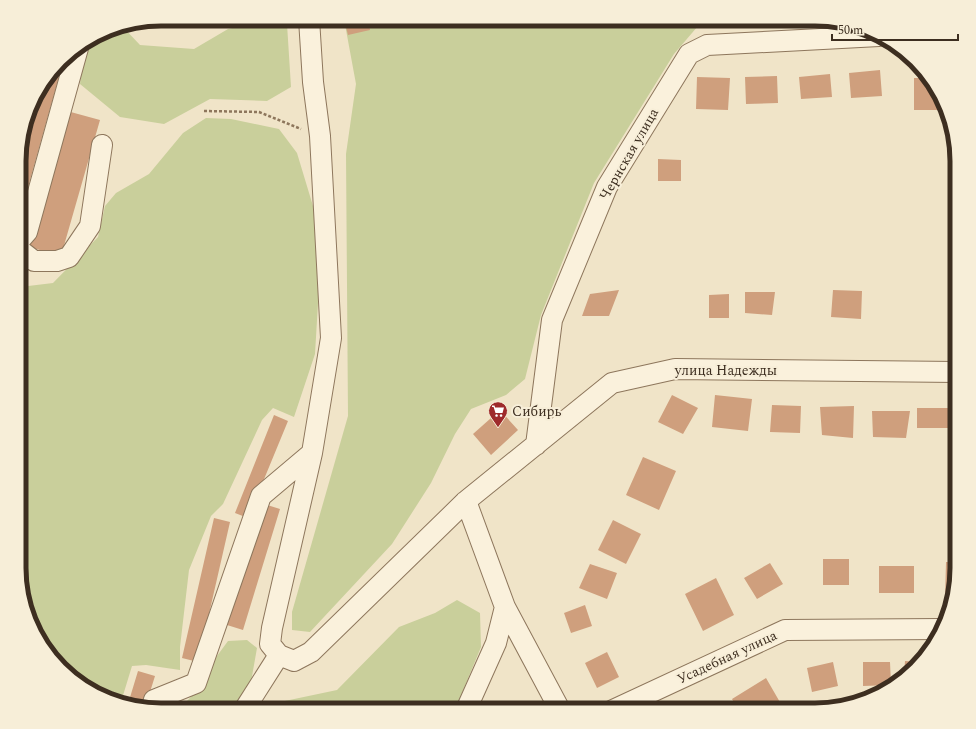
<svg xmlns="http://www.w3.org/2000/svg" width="976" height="729" font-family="Spectral,serif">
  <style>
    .green { fill: #c9cf9b }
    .building { fill: #cf9f7d }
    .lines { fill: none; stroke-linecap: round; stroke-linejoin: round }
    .minor-casing { stroke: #8d765c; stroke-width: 22 }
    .path { stroke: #8d765c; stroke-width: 2.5; stroke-dasharray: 3 2; stroke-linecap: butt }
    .minor { stroke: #faf1dc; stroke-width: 20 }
    .labels { text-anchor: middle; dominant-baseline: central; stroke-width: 4; stroke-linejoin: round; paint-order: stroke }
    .street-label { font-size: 14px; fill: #3d2e20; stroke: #f7eed8 }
    .poi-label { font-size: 14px; fill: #3d2e20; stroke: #f7eed8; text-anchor: start }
    .rim { fill: none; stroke: #3d2e20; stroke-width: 5 }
  </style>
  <rect width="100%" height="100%" fill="#f0e4c8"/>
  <path class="green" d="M344,19H704L674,54L594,183L541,315L525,379L506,395L471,409L455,434L431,483L392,544L310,632L292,630V612L348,416L346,154L356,84Z
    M261,21L287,24L291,87L267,101L210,99L164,124L120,117L80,84L84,45L115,27L122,26L140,45L194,49L228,29Z
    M206,118L231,119L279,129L297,153L322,236L315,354L294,417L273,408L262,420L223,504L211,516L189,570L180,647V670L146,665L132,666L121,702L107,699L68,675L34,631L19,577L20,287L53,283L98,237L105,206L116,193L149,174L183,133Z
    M457,600L480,613L481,647L455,710H276L280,702L337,690L399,627L435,613Z
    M247,640L257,648L246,710H162L167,704L187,701L202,685L217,656L228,641Z"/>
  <path class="building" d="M344,19H368L370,30L348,35Z
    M64,59L21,212H20V143L38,90Z
    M880,70L882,96L851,98L849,73Z
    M830,74L832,97L801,99L799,77Z
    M777,76L778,103L746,104L745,77Z
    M697,77L730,78L728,110L696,109Z
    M914,78H927L941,97V110H914Z
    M67,111L100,120L61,256L29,247Z
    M658,159L681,160V181H658Z
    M619,290L609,316H582L590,294Z
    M833,290L862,291L861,319L831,317Z
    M745,292H775L772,315L745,313Z
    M729,294V318H709V295Z
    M672,395L698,408L683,434L658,422Z
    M715,395L752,399L748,431L712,427Z
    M772,405L801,406L800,433L770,432Z
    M854,406L853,438L822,435L820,407Z
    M917,408H950L949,428H917Z
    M500,410L518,430L491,455L473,434Z
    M872,411H910L906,438L873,437Z
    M274,415L288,421L248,518L235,513Z
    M643,457L676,471L659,510L626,495Z
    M264,504L280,509L243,630L227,625Z
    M214,518L230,522L198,662L182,658Z
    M613,520L641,534L626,564L598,550Z
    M823,559H849V585H823Z
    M946,562H957V577L952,598H945Z
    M770,563L783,584L757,599L744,578Z
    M590,564L617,573L607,599L579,588Z
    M879,566H914V593H879Z
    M716,578L734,615L703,631L685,594Z
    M585,605L592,626L571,633L564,613Z
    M607,652L619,677L597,688L585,663Z
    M905,661L922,662L904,675Z
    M833,662L838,686L812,692L807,668Z
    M863,662H890L891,685L863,686Z
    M138,671L155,676L145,708L128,704Z
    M766,678L781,704L771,710H738L732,699Z"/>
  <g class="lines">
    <defs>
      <path id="minor" d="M309,19L313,82L320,136L331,338L312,453L272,628L270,644L279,655L294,661L311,652L466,501L612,383L675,369L957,372
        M20,240L27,232L78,48
        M20,250L34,261H57L69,257L90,226L102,145
        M536,445L552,320L607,187L689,54L707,45L879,36
        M466,501L505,607L560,710
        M151,709L154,700L196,683L261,496L312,453
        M244,710L279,655
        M466,710L496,643L505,607
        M613,710L785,630L942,629"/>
    </defs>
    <use href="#minor" class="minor-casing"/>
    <path class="path" d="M204,111L259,112L301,129"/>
    <use href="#minor" class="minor"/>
  </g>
  <defs>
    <symbol id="supermarket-pin" viewBox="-11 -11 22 30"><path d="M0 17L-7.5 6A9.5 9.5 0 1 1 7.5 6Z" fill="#9e2a2b" stroke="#f7eed8"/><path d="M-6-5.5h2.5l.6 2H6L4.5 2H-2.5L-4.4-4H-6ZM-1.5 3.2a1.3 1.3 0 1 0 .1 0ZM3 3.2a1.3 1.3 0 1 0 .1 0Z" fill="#fff"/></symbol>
  </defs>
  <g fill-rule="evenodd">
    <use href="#supermarket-pin" x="487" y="400" width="22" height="30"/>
  </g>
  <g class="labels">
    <g class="street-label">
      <text transform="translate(629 154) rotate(-60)">Чернская улица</text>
      <text x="726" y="370">улица Надежды</text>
      <text transform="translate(727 657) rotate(-25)">Усадебная улица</text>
    </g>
    <g class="poi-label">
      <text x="512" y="411">Сибирь</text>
    </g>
  </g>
  <path d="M0 0H976V729H0ZM161 26H815A135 135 0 0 1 950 161V568A135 135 0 0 1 815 703H161A135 135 0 0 1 26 568V161A135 135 0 0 1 161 26Z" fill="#f7eed8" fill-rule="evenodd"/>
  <path class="rim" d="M161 26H815A135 135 0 0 1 950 161V568A135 135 0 0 1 815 703H161A135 135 0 0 1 26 568V161A135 135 0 0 1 161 26Z"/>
  <path d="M832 34v6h126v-6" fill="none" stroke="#3d2e20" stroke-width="2"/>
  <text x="838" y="34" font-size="12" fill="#3d2e20" stroke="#f7eed8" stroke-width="3" paint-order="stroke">50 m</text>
</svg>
